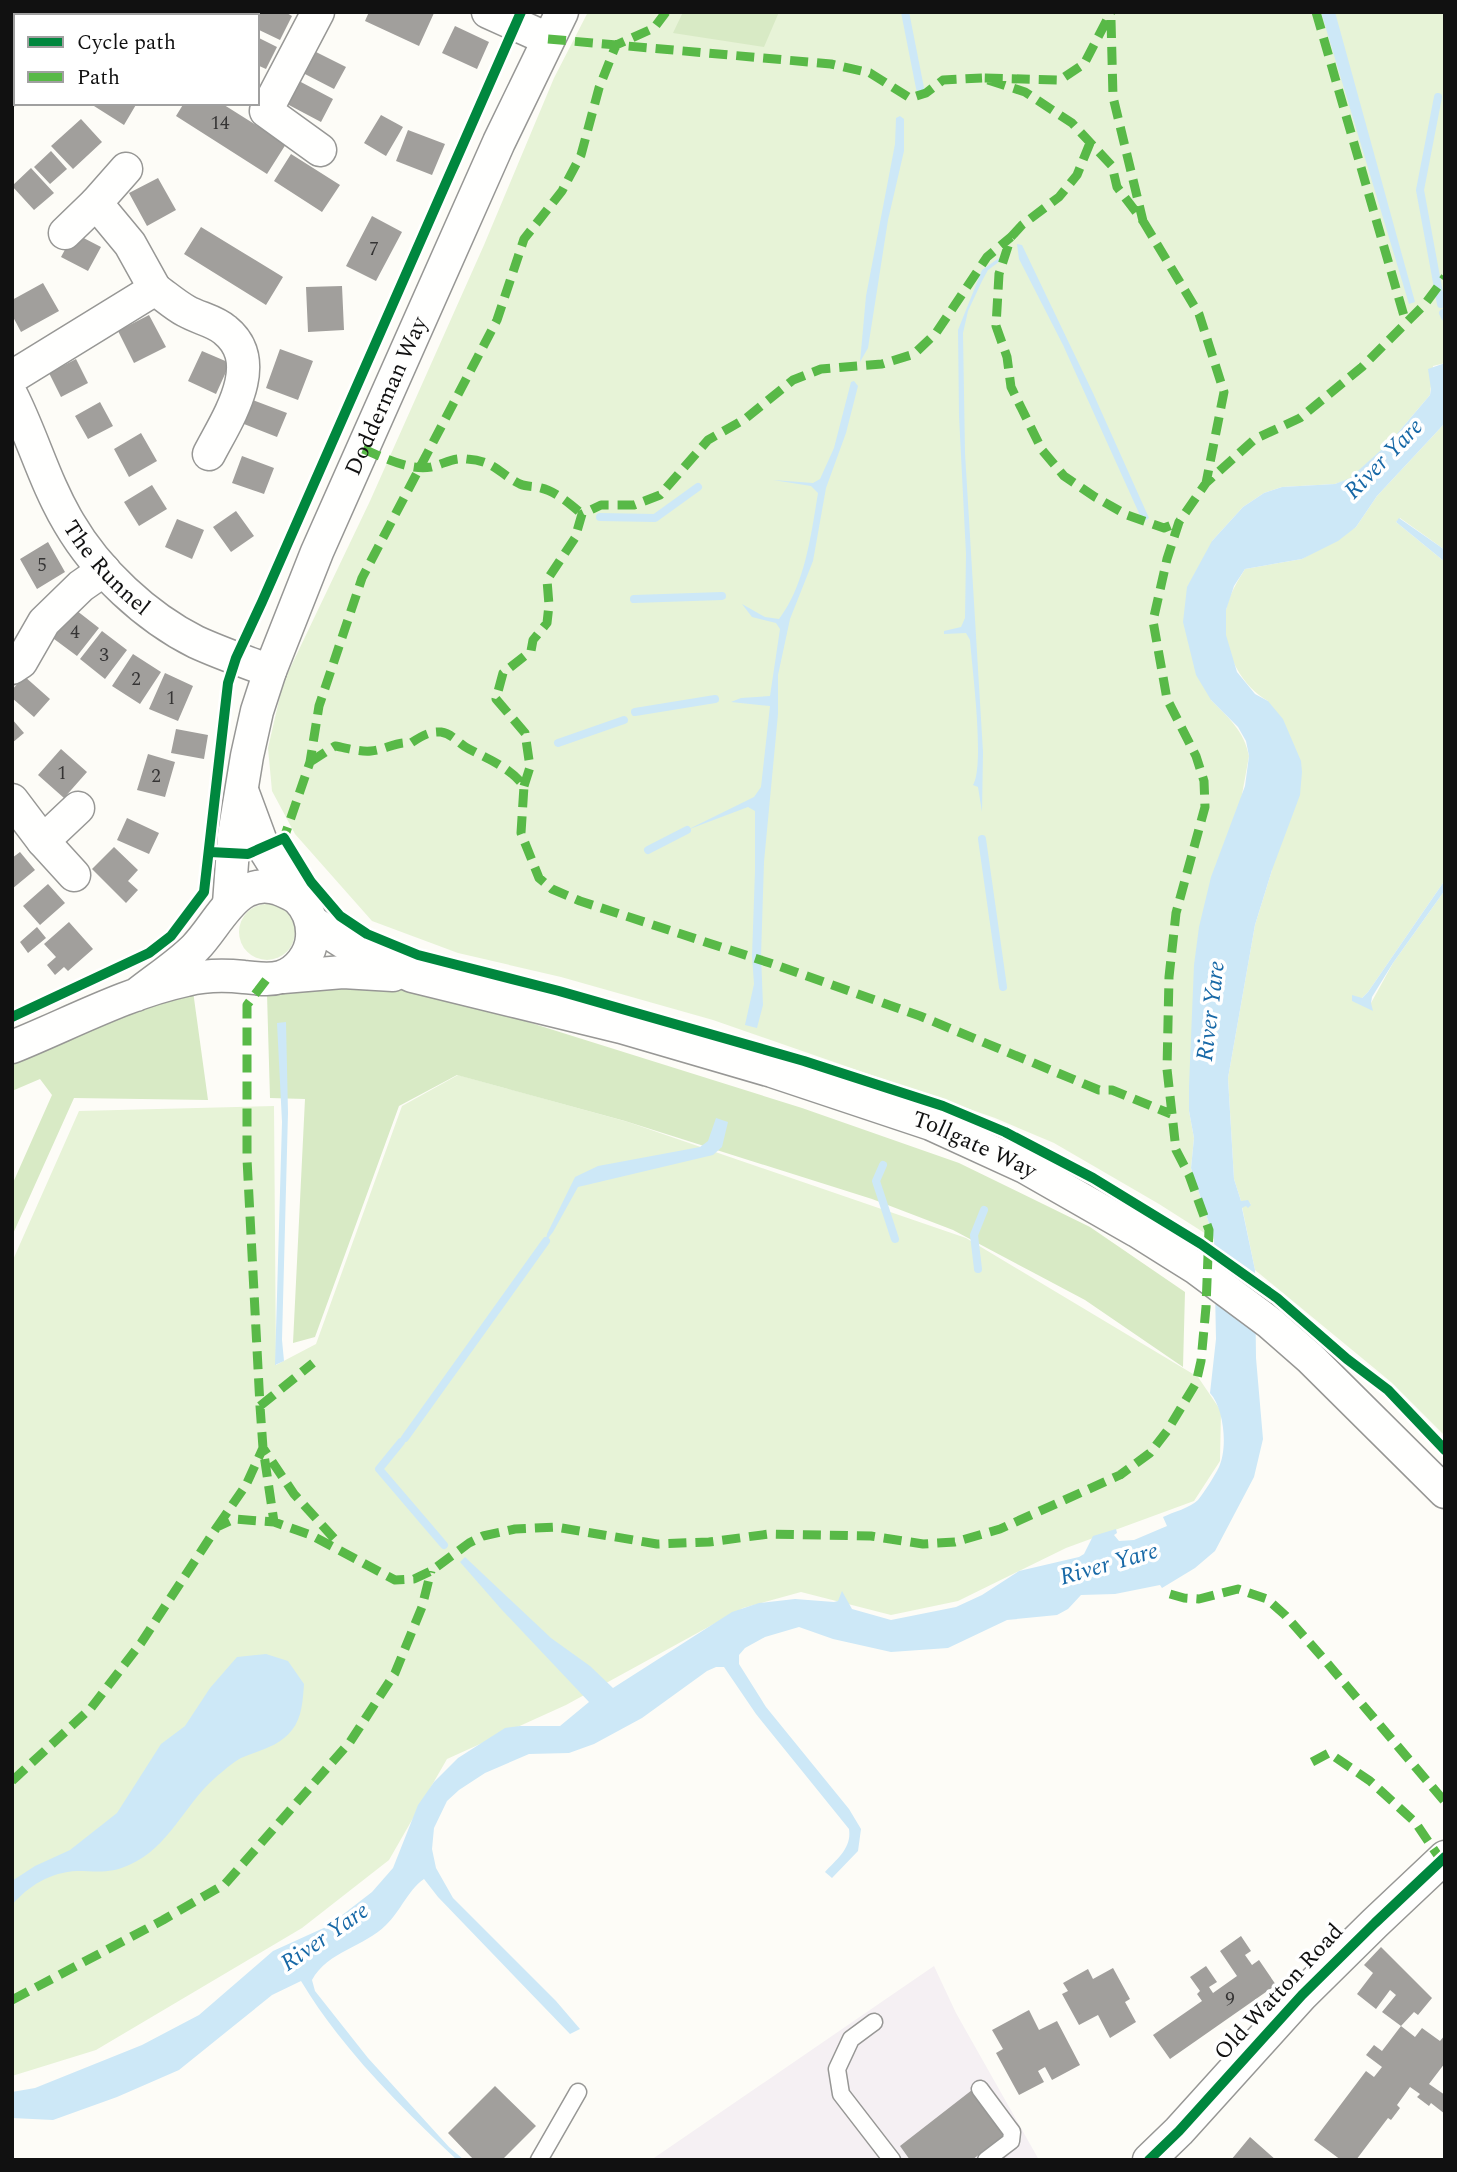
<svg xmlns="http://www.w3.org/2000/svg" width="1457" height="2172" font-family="Spectral,serif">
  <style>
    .industrial { fill: #f5f0f3 }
    .green { fill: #e7f3d7 }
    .forest { fill: #d8eac5 }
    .water { fill: #cde8f7 }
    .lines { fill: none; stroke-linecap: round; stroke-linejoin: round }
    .stream { stroke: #cde8f7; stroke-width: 8 }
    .building { fill: #a19f9c }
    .lane-casing { stroke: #979795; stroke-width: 19 }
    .street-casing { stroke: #979795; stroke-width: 35 }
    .lane { stroke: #fffffe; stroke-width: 16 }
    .street { stroke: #fffffe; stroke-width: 32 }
    .quiet { stroke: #58b947; stroke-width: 9; stroke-dasharray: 18 9; stroke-linecap: butt }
    .cycleway-casing { stroke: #fff; stroke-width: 15 }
    .cycleway { stroke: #00873e; stroke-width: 10 }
    .labels { text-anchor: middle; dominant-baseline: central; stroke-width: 7; stroke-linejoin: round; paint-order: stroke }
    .number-label { font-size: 19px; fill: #353434 }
    .street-label { font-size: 23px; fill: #111; stroke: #fff }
    .water-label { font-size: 24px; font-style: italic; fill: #1768a6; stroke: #fff }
  </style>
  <rect width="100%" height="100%" fill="#fdfcf7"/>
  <path class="industrial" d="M934,1966L956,2013L1039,2160H651Z"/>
  <path class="green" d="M588,12H1445V363L1433,366L1430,395L1390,442L1350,479L1335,484L1282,487L1264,493L1243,507L1212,541L1211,700C1229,718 1244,731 1249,756L1189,1087V1111L1194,1138L1191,1168L1214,1239L1159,1204L1054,1143L995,1118L713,1020L561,977L458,953L372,921L295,834L272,791L268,748L283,683L370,501L484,245L554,78Z
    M1445,423V550L1400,518L1396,522L1445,562V880L1368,992L1362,998L1352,1001L1371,1003L1393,963L1445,890V1436L1391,1382L1255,1270L1242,1207L1251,1204L1241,1201L1234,1179L1228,1078L1255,925L1272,870L1268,701C1238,684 1220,644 1226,610C1229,595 1237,582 1245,569L1302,559L1356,527L1377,496Z
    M239 932a28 28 0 1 1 56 0a28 28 0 1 1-56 0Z
    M458,1075L628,1122L966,1238L1198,1377L1221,1411L1220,1461L1194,1501L1066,1548L958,1601L891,1615L801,1592L743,1608L566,1705L447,1759L389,1860L302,1928L96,2050L12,2076V1262L79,1111L274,1106L276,1365L316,1344L402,1106Z"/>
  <path class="forest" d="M683,12H779L764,47L673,33Z
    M333,985L382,986L480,1007L802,1108L959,1163L1090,1227L1185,1292L1183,1367L1085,1300L953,1230L872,1199L625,1121L457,1075L399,1106L315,1337L293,1343L305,1099L270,1098L267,994Z
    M193,991L208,1100L74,1098L12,1236V1185L52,1095L40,1079L12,1091V1063L156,1001Z"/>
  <path class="water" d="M1321,12H1335L1415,302L1409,304Z
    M900,116L904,119V151L888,220L868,348L860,362L866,296L895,144L896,118Z
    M1017,244L1022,245L1093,393L1149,518L1143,522L1063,345L1019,259Z
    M999,258L1000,261L988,270L982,281L968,311L963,333L965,453L983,752L982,812L978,787L973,785C985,765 972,668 970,640L966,633L944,634V631L961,627L965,618L966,554L959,416L958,330L982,270Z
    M1445,363V423L1377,496L1356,527L1338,541L1302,559L1245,569L1234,586L1226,610V635L1237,672L1255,694L1268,701L1283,719L1301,761L1302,772L1300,795L1272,870L1255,925L1228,1078L1234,1179L1241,1201L1248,1200L1251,1205L1248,1208L1246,1206L1242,1208L1255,1270L1256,1358L1263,1439L1254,1477L1215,1551L1195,1568L1162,1588L1160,1585L1115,1594L1081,1595L1068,1609L1057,1615L1007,1620L948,1648L891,1652L833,1639L799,1627L765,1637L745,1648L739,1655V1664L766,1707L849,1809L861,1829L858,1851L832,1878L825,1872C837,1859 852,1848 849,1829L756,1714L724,1667H716L707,1671L642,1718L594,1744L569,1753L529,1754L485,1773L459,1790L447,1801L434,1828L432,1849L436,1868L453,1898L556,2001L580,2029L570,2034L438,1897L424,1879C407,1891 401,1911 386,1925C364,1947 328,1951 312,1980L315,1991L368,2058L449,2147L464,2160H457C400,2106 341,2048 301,1981L272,1995L179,2070L117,2097L53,2120L12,2118V2092L35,2088L142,2045L199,2015L273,1951L328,1926L372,1892L393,1868L418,1805L434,1782L458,1758L505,1728L520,1726H560L589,1702L502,1610L460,1562L465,1557L551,1638L590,1666L613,1688L732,1612L759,1603L795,1599L834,1602L838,1601L842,1591L852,1609L891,1620L956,1607L982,1595L1019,1571L1079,1557L1084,1554L1093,1536L1116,1529L1117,1533L1114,1535L1119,1541L1134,1540L1167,1526L1163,1517C1173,1512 1190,1508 1198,1500C1205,1491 1214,1477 1219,1467C1228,1448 1224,1408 1210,1393L1216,1339L1214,1239L1191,1168L1194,1138L1189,1111V1086L1194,965L1199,927L1211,877L1245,786L1249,756L1246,741L1238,727L1211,700L1196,675L1183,622L1187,587L1212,541L1243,507L1264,493L1282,487L1335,484L1350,478L1390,442L1430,395L1431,389L1428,369Z
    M854,381L858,386L846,433L826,488L813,561L790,619L778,675V714L764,862L761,956L763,1005L757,1028L745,1025L754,984L752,956L755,871V811L748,807L687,830L754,797L761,787L770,706L731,702L741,698L770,696L780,629L776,623L752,617L742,604L765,617L779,619C805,585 811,535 818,493L811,486L773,480L813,483L820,479L834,448L851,382Z
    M1399,518L1445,550V562L1396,522Z
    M1445,880V890L1393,963L1372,997L1371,1003L1373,1011L1352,1001V995L1362,998L1368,992Z
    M286,1022L288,1113L282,1340L284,1361L275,1365L282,1122L277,1023Z
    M716,1118L728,1122L722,1147L713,1155L578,1187L553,1232L546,1241L547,1234L575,1177L598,1166L700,1147L708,1141Z
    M266,1654L288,1661L304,1684C303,1699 302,1718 292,1730C279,1747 259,1750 241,1758C232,1763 223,1771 215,1778C184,1805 169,1848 129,1865C110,1874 97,1871 77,1871C51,1872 28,1886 12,1905V1881L35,1866L70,1850L117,1813L161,1744L185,1726L210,1688L237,1657Z"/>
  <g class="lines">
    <path class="stream" d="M905,12L920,88
      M1438,97L1420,190L1441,304
      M1443,313L1445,317
      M600,517L655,518L698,487
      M634,599L722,596
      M635,712L715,699
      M558,743L624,720
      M982,839L1003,987
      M648,850L687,830
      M883,1165L876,1181L895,1239
      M978,1269L974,1235L984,1210
      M405,1438L546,1241
      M401,1442L379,1469L444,1545"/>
  </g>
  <path class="building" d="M251,12H285L292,16L280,40L257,29V16H249Z
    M369,12H431L434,13L419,46L365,21Z
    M16,17V56H12V18Z
    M455,26L489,42L477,69L442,53Z
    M257,37L277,47L266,69L257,65Z
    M314,51L346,67L334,89L303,73Z
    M16,66V103L24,104L12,107V67Z
    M299,81L333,99L321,122L287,104Z
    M96,103H137L124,125L94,106Z
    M184,103H221L286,144L267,174L176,116Z
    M381,115L403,127L386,156L364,143Z
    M81,119L102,142L73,169L51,146Z
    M408,130L445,144L432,175L396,161Z
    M51,151L67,169L50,184L34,167Z
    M291,154L340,185L322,212L274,181Z
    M31,168L54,193L34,210L12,186Z
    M158,178L176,210L147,226L129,193Z
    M372,216L402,232L376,281L346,266Z
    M201,227L283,277L266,305L184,254Z
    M74,233L101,247L88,271L61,257Z
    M43,283L59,311L21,332L12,315V300Z
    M342,286L344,330L308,332L306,287Z
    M149,315L166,347L134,363L118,331Z
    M280,349L313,361L298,400L266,388Z
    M202,351L230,363L216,394L188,381Z
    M76,359L88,383L61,397L49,373Z
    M253,400L287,413L277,437L244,424Z
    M100,402L113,426L88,439L75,416Z
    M141,433L157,461L129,477L114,449Z
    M242,456L274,468L264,494L232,483Z
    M152,485L167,509L139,526L124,502Z
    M236,511L254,536L231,552L213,527Z
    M177,519L204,530L192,559L165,547Z
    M48,542L65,572L37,589L20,559Z
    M72,607L99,628L77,656L50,636Z
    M102,631L127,650L105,679L80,659Z
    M133,654L161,672L140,704L112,686Z
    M165,673L193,686L178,721L149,709Z
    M24,676L50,699L34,717L12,698V690Z
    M12,719L24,733L12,743Z
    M176,729L208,735L204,759L171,753Z
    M61,749L87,772L64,798L38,775Z
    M148,754L175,762L165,797L137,790Z
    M127,818L159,833L149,854L117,840Z
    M114,847L138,870L128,881L138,890L126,903L92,869Z
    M20,852L35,870L12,889V858Z
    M48,884L65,903L40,925L23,906Z
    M69,922L93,949L68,971L64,967L55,975L47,965L56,957L44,944Z
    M37,927L46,938L28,953L20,942Z
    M1241,1936L1251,1951L1245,1955L1252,1965L1259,1960L1276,1985L1170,2059L1153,2035L1202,2001L1197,1994L1200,1991L1190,1977L1206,1966L1217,1982L1209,1987L1213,1993L1237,1976L1220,1951Z
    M1381,1947L1432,1998L1418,2015L1414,2012L1401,2026L1382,2012L1396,1995L1390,1990L1376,2009L1357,1994L1373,1973L1364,1965Z
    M1113,1968L1130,1999L1125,2002L1136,2022L1110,2038L1098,2015L1079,2025L1062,1994L1068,1991L1063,1983L1088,1969L1093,1979Z
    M1029,2010L1039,2030L1057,2021L1080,2065L1052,2080L1045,2067L1038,2071L1044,2082L1019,2095L996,2053L1003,2049L992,2030Z
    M1401,2026L1415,2037L1422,2028L1440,2041L1445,2035V2063L1429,2084L1445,2095V2114L1431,2103L1429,2106L1417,2097L1420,2094L1410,2087L1397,2105L1400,2108L1391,2120L1388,2118L1356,2160H1341L1314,2140L1366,2071L1374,2077L1382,2067L1366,2055L1374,2045L1382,2051Z
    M495,2086L536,2126L502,2160H474L448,2133Z
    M972,2090L1006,2134L972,2160H910L900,2146Z
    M1250,2137L1276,2160H1231Z"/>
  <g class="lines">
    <defs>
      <path id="lane" d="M874,2022L851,2039L837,2069L841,2094L892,2160
        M980,2089L1012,2132L1011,2141L986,2160
        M539,2160L578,2092"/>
      <g id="street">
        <path d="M318,12L266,111L320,150"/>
        <path d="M488,12L548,39"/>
        <path d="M126,169L96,203L130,244L155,289"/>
        <path d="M65,233L96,203"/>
        <path d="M12,377L155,289C165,296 175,305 186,311C198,318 215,321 225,330C266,363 227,419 209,454"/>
        <path id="s1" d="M12,396C33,438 45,483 69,523C97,571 146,617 196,642C220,653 246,662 270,671"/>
        <path d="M12,668L21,662L44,622L81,586L104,570"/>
        <path d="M243,793L263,847L293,894"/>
        <path d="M12,800L43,841L74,875"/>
        <path d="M43,841L78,808"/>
        <path id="s2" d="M229,904L234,835L247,756L257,711L270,671L317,552L499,142L562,12"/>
        <path id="s3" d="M312,922L359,952L412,976L621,1027L772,1071L931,1124L1025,1167L1137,1231L1196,1268L1270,1323L1310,1358L1445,1492"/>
        <path d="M283,977L343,972L393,975"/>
        <path d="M12,1047C69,1024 126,993 186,980C205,975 225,975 244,977C257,978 268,981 281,977C298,972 311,954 312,937C313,922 308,909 298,899C292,894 286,892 279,889C237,874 219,924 195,948C178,965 156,979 136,995"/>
        <path d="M1149,2160L1179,2131L1302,1995L1375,1923L1445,1857"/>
      </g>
    </defs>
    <use href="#lane" class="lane-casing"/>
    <use href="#street" class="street-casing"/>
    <use href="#lane" class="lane"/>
    <use href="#street" class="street"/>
    <path class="quiet" d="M1316,12L1406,323
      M1111,20L1113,97L1143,221L1117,187L1112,166L1072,123L1025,92L982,78L1060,80L1084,64L1111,12
      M548,39L831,64L870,73L910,98L926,93L943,80L982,78
      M1090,143L1077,175L1059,197L1022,225L1011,237L999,274L996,326L1007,357L1011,387L1042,450L1064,476L1095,497L1127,515L1164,528L1179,522
      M1143,221L1199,314L1224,392L1206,483
      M363,449C383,457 409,471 431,467C444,464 453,457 467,459C495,461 498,473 520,484C527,487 534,486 541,488C555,491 570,504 582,514
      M310,762L335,746C347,748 359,752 371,751C385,750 397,741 411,743C420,737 429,731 441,732C453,734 459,744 469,749C489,759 510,768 524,786L521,833L539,878L552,889L580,901L776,965L920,1016L1099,1090H1112L1171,1114
      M524,786L530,767L525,733L496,699L503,673L531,651L533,640L547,623L549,605L547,580L575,538L582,514L601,505H634L660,495L708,440L745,419L793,380L821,369L882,364L914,354L936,333L987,257L1011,237
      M278,841L284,838L310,762L319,706L362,578L497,320L524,239L562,191L581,155L599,88L616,45L654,28L666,12
      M266,980L247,1005V1159L260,1406L263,1448L274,1522
      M260,1406L313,1363
      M217,1527L246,1485L263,1448L294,1494L340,1545
      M1170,1594L1184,1598L1199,1599L1238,1589L1267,1599L1285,1615L1323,1658L1445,1802
      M1312,1762L1329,1753L1370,1781L1415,1822L1441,1860
      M12,1781L91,1708L141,1643L217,1527L234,1519L274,1522L311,1535L395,1580L414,1579L431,1571L469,1543L483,1536L515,1529L556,1527L657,1544L709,1542L769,1534L871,1536L923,1544L955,1542L1000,1529L1120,1475L1150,1453L1167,1431L1196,1383L1201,1361L1206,1307L1209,1230L1189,1175L1176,1150L1167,1069L1169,977L1176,913L1205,807L1204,781L1196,756L1167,699L1153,621L1167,559L1179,522L1206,483L1255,439L1300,418L1362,367L1425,304L1445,277
      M12,2000L163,1920L225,1884L350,1742L395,1673L422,1607L431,1571"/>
    <defs>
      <path id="cycleway" d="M210,852L248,854L284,838L311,882L340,916L367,934L418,955L559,991L804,1061L943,1106L1005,1132L1093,1178L1201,1244L1277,1298L1347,1359L1388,1390L1445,1450
        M12,1017L149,953L171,936L204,892L228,683L236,658L262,602L521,12
        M1149,2160L1179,2131L1302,1995L1375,1923L1445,1857"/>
    </defs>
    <use href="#cycleway" class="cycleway-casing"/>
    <use href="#cycleway" class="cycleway"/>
  </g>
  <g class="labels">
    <g class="number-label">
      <text x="220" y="123">14</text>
      <text x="374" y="249">7</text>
      <text x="42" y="565">5</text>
      <text x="75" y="632">4</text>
      <text x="104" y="655">3</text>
      <text x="136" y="679">2</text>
      <text x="171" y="698">1</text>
      <text x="62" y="773">1</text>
      <text x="156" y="776">2</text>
      <text x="1230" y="1999">9</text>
    </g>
    <g class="street-label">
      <text stroke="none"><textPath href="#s2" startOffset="536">Dodderman Way</textPath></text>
      <text stroke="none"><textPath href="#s1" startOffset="198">The Runnel</textPath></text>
      <text stroke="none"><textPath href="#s3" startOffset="702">Tollgate Way</textPath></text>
      <text transform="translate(1279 1992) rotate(-47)">Old Watton Road</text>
    </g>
    <g class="water-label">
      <text transform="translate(1384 459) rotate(-46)">River Yare</text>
      <text transform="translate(1211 1011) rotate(-83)">River Yare</text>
      <text transform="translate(1109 1564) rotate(-16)">River Yare</text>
      <text transform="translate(325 1937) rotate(-35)">River Yare</text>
    </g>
  </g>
  <rect width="1457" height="2172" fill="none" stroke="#111111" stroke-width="28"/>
  <rect x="14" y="14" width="245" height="91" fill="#ffffff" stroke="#a0a0a0" stroke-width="2"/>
  <rect x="28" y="37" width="35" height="10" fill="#00873e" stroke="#a0a0a0" stroke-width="2"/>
  <text x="77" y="49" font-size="21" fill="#111111">Cycle path</text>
  <rect x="28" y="72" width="35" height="10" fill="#58b947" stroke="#a0a0a0" stroke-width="2"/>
  <text x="77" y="84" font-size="21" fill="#111111">Path</text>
</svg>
